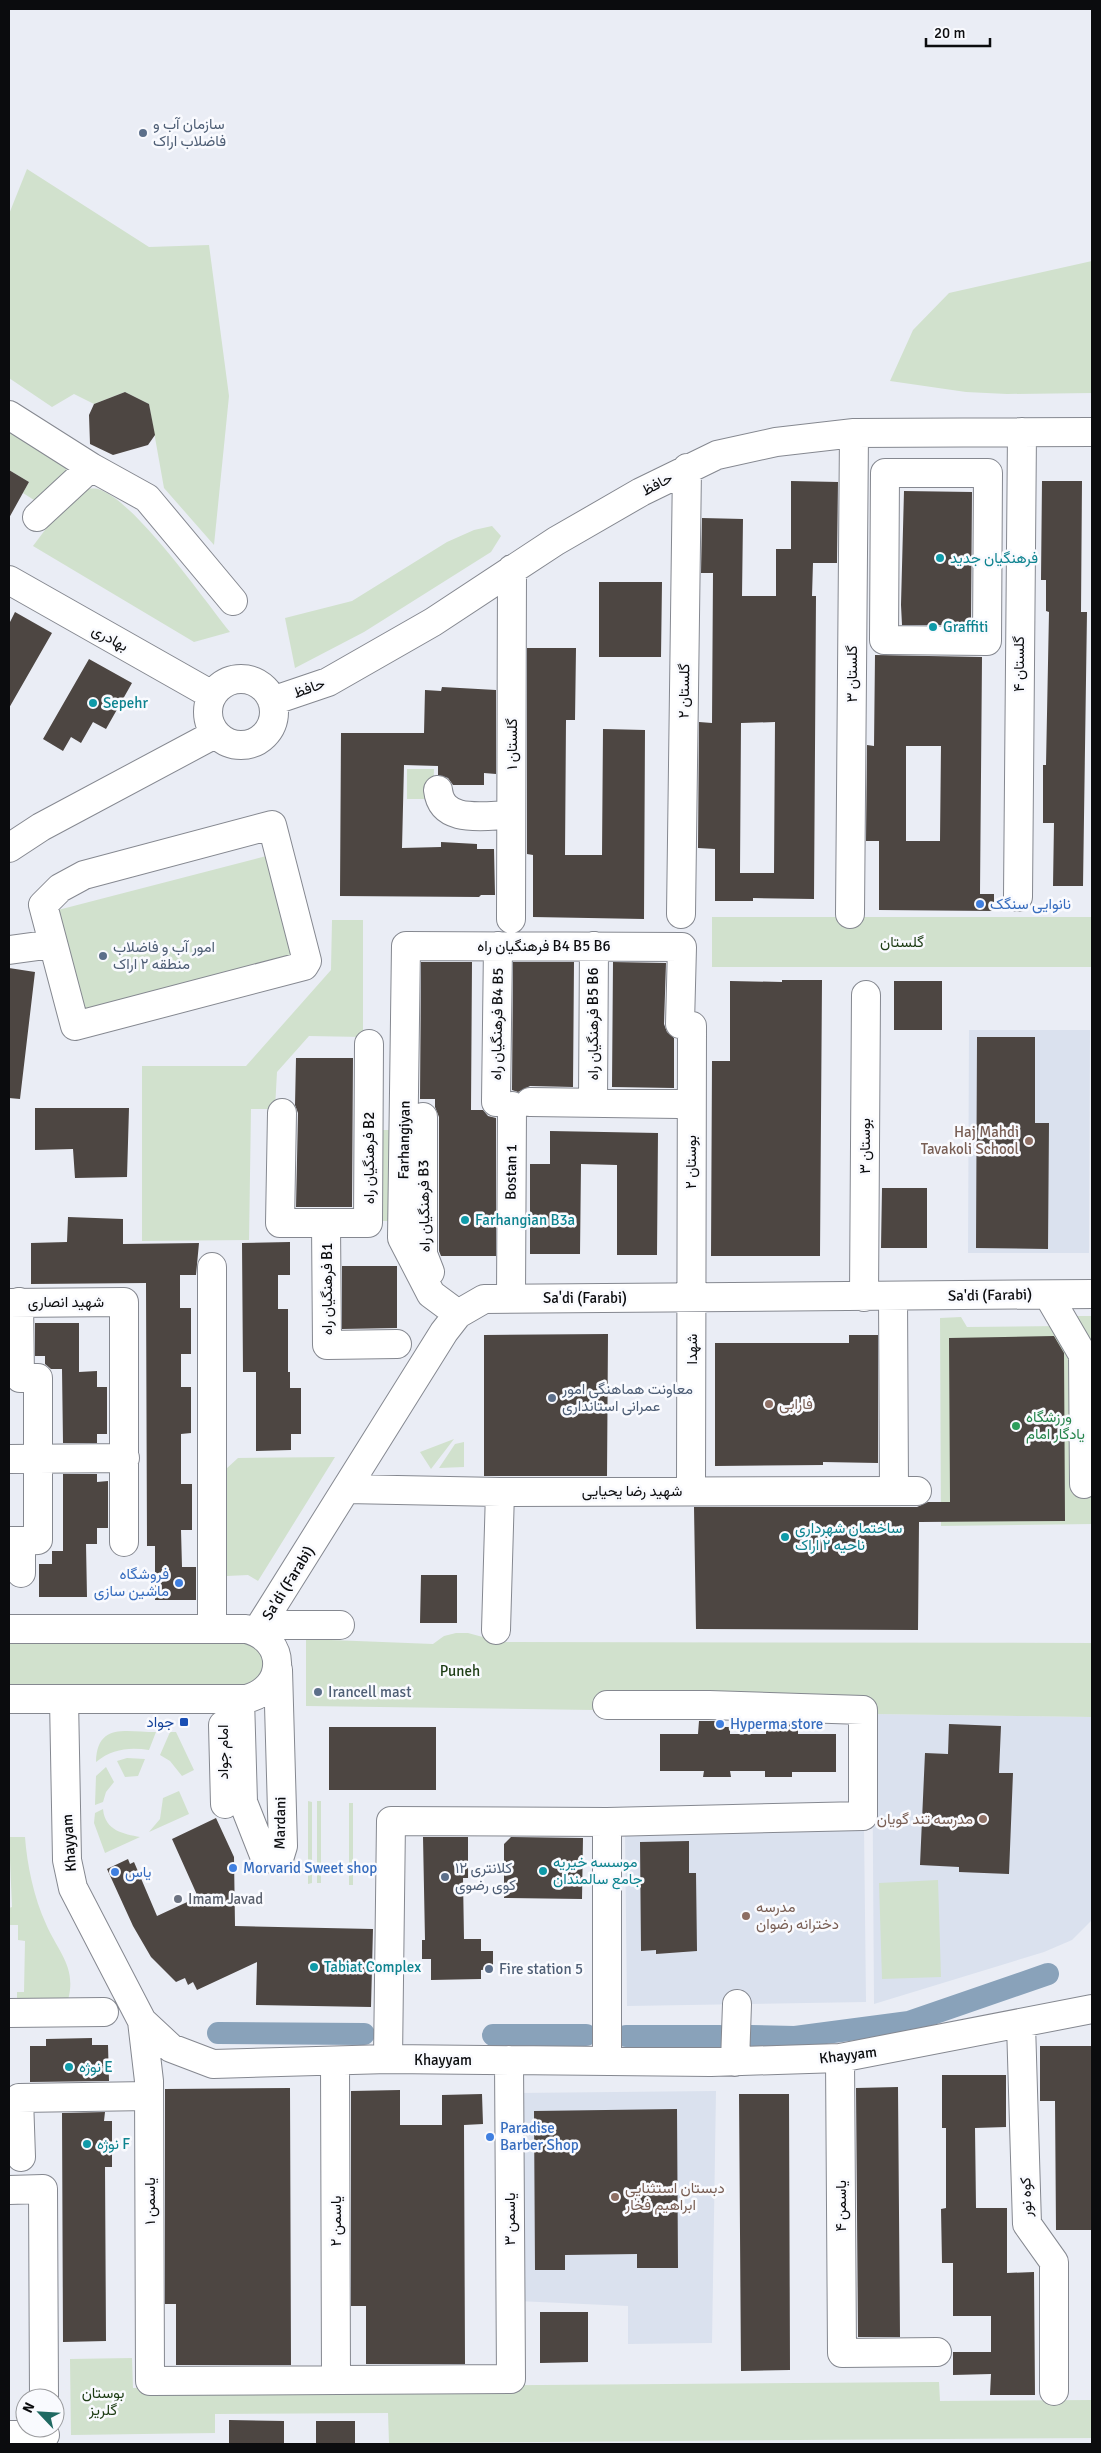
<svg xmlns="http://www.w3.org/2000/svg" width="1101" height="2453" font-family="Signika,Vazirmatn,sans-serif">
  <style>
    .built { fill: #dae1ee }
    .green { fill: #d1e1cd }
    .lines { fill: none; stroke-linecap: round; stroke-linejoin: round }
    .canal { stroke: #89a2ba; stroke-width: 22 }
    .building { fill: #4d4642; fill-rule: evenodd }
    .minor-casing { stroke: #858890; stroke-width: 30 }
    .minor { stroke: #fff; stroke-width: 28 }
    .service-dot { fill: #5c6f8a; stroke: #f9fafe; stroke-width: 2 }
    .culture-dot { fill: #0f9aa8; stroke: #f9fafe; stroke-width: 2 }
    .shop-dot { fill: #3f7fe0; stroke: #f9fafe; stroke-width: 2 }
    .education-dot { fill: #8d6e63; stroke: #f9fafe; stroke-width: 2 }
    .leisure-dot { fill: #2e9e5b; stroke: #f9fafe; stroke-width: 2 }
    .transit-dot { fill: #1a4fb4; stroke: #f9fafe; stroke-width: 2 }
    .worship-dot { fill: #6b7280; stroke: #f9fafe; stroke-width: 2 }
    .labels { text-anchor: middle; dominant-baseline: central; stroke-width: 5; stroke-linejoin: round; paint-order: stroke }
    .service-label { font-size: 15px; fill: #4e5e75; stroke: #f9fafe; text-anchor: start }
    .street-label { font-size: 15px; fill: #0b0c0e; stroke: #f9fafe }
    .culture-label { font-size: 15px; fill: #0d838f; stroke: #f9fafe; text-anchor: start }
    .shop-label { font-size: 15px; fill: #366cbe; stroke: #f9fafe; text-anchor: start }
    .park-label { font-size: 15px; fill: #1d3c14; stroke: #f9fafe }
    .education-label { font-size: 15px; fill: #785e54; stroke: #f9fafe; text-anchor: start }
    .leisure-label { font-size: 15px; fill: #27864d; stroke: #f9fafe; text-anchor: start }
    .transit-label { font-size: 15px; fill: #164399; stroke: #f9fafe; text-anchor: end }
    .worship-label { font-size: 15px; fill: #5b616d; stroke: #f9fafe; text-anchor: start }
  </style>
  <rect width="100%" height="100%" fill="#eaedf5"/>
  <path class="built" d="M969,1030H1090L1089,1253H968Z
    M872,1714L1092,1717V1920L1072,1940L1044,1952L874,2004Z
    M864,1827L866,2002L627,2006L625,1831Z
    M716,2091L712,2343L628,2344V2306L517,2301L516,2093Z"/>
  <path class="green" d="M27,169L149,247L209,245L229,396L214,545L164,488L149,404L125,392L94,404L74,394L52,407L9,378V214Z
    M1092,261V393L1007,394L966,392L890,381L913,330L949,293Z
    M9,429L66,465C70,480 45,492 34,500L23,493L29,482L9,470Z
    M83,489C87,489 94,488 98,489C135,500 204,600 230,632L194,642L33,546L69,498Z
    M492,526L501,536L491,552L364,632L295,668L285,618L352,601L447,542L474,530Z
    M407,769H434L433,799H407Z
    M270,855L297,961L85,1017L58,910Z
    M712,917H1092V967H712Z
    M332,920H363V1037L309,1036L277,1072L275,1109H251L249,1240L142,1241V1066H246L331,970Z
    M379,1130H392V1221H378Z
    M1066,1316H1092V1524L941,1526L940,1318L961,1317L967,1327L1060,1326Z
    M454,1439L431,1469L420,1452Z
    M464,1442V1467L439,1468L455,1444Z
    M335,1457L258,1581L248,1575L227,1576L226,1469L238,1458Z
    M456,1633H468L501,1642L1092,1643V1717L306,1706V1639L433,1644L444,1636Z
    M9,1640H245L259,1646L266,1668L252,1686L9,1688Z
    M156,1732L149,1750C129,1747 112,1749 96,1762C97,1722 126,1732 156,1732Z
    M170,1732H176L194,1770L182,1776L170,1761L160,1755Z
    M127,1758L145,1759L138,1776L125,1777L117,1761Z
    M106,1767L114,1782L106,1792L103,1802L95,1805L96,1776Z
    M179,1791L189,1814L149,1832L160,1819L163,1798Z
    M308,1801L312,1802V1883L308,1884Z
    M317,1801H321V1883H317Z
    M349,1803H353V1885H349Z
    M103,1809C105,1831 124,1834 140,1837L105,1853L94,1823L95,1813Z
    M9,1837H25C27,1865 34,1898 46,1924C58,1952 77,1967 68,2000L17,2005V1992H24L25,1941L18,1940V1925H9V1908L12,1907Z
    M938,1880L941,1977L882,1979L879,1883Z
    M132,2358L133,2388L939,2382L940,2401L1092,2400V2438L389,2443L388,2413L215,2414V2433L71,2435L70,2359Z"/>
  <g class="lines">
    <path class="canal" d="M218,2033L364,2034
      M493,2035H586
      M626,2036H720
      M751,2036L795,2037L909,2022L1048,1974"/>
  </g>
  <path class="building" d="M125,392L149,404L155,435L148,445L113,455L90,444L89,415L94,404Z
    M9,470L29,482L9,518Z
    M791,481L838,482L837,563H813L812,596H816L814,899L753,898V901H715V849L698,848L699,722L712,723L713,573H701L702,518L743,519L742,596H776V549H791ZM775,722L774,873H740L741,723Z
    M1042,481H1082L1081,612H1087L1083,886H1053L1054,823H1043V765H1046L1049,612L1046,611V580H1041Z
    M904,491L972,492L971,625H902L901,605Z
    M599,582H662L661,657H599Z
    M15,612L52,633L9,708V624Z
    M527,648H576L575,720H566L565,855H602L603,729L645,730L644,919L533,917V855L527,854Z
    M875,655L982,657L980,894H994V911L879,910V841H866L867,745L874,746ZM906,746H941L940,841H906Z
    M89,659L132,683L106,729L93,722L81,743L71,737L63,751L43,739Z
    M442,687L496,690V774L484,773V785H453L448,778L438,775V766L404,765L402,848L441,847V842L477,844V849H494L495,895H481L479,897L340,896L341,733H424L425,690L441,691Z
    M421,962H472L471,1110H483L488,1116L496,1118V1256H441L439,1251V1117L435,1107V1099H420Z
    M513,962H574L573,1087L530,1086L518,1092L512,1090Z
    M613,962L666,963L664,1024L667,1032L674,1038V1088L612,1087Z
    M9,968L35,972L20,1099L9,1098Z
    M782,980H822L820,1256H711L712,1061H730V981L782,982Z
    M894,981H942V1030H894Z
    M977,1037H1035V1123H1049L1048,1249L976,1248Z
    M296,1058H353L352,1207H296L298,1113L295,1105Z
    M35,1108H129L127,1177L75,1178L73,1149L35,1150Z
    M550,1131L658,1133L657,1255H617V1165L581,1164L580,1254H530V1164H550Z
    M882,1188H927V1248H881Z
    M68,1217L123,1219V1244L199,1243L196,1275H180V1308H191V1354H181V1387H191V1433L181,1434V1484H192V1530H181L182,1567H196V1600H155V1546H147L146,1283L31,1284V1243L67,1242Z
    M290,1242V1275H278V1309H288V1372H290V1388H301V1434H291V1450L256,1451V1372H243L242,1243Z
    M342,1266H397V1328L342,1329Z
    M35,1323H79V1372L97,1371V1387H107V1434H97V1443H63L62,1369H51L45,1364V1356H35Z
    M608,1334L607,1476H484V1335Z
    M849,1335H878V1463L823,1462V1465L715,1466V1343H849Z
    M1054,1336L1064,1353L1065,1521L919,1522L918,1630L696,1629L694,1507H917L928,1502H950L949,1338Z
    M63,1474H97V1482L108,1481V1528H97V1544H86L87,1597H39V1564H52V1551H63Z
    M421,1575H457V1623H420Z
    M699,1721H715V1727H730V1734H766V1727H781V1723L798,1724V1734H836V1772H792V1777H765V1771H730L731,1777H703L704,1771H660V1734H698Z
    M949,1724L1001,1726L999,1773H1013L1009,1874L959,1872V1867L920,1865L925,1753L948,1754Z
    M329,1727H436V1790H329Z
    M216,1818L234,1857L235,1926L373,1929L371,2007L256,2005L257,1962L197,1990L193,1982L188,1985L185,1978L176,1982L151,1957L133,1926L107,1869L128,1859L130,1864L134,1862L157,1916L198,1897L172,1839Z
    M423,1837H468V1878H463L464,1939H481V1951H493V1969L481,1970V1979L431,1980V1959H422V1940H425Z
    M511,1837L583,1838L582,1899L504,1898V1844Z
    M689,1841V1873H696L697,1951L656,1954V1950L641,1951L640,1842Z
    M92,2038V2045H108L109,2081L30,2082V2046H46V2039Z
    M1040,2046H1092V2230H1056L1055,2101H1040Z
    M942,2075H1006V2127L975,2128L976,2208H1007V2273L1034,2272L1035,2395H990L991,2374L953,2375V2352H991V2316H953V2263H942L941,2209L946,2208V2128H942Z
    M898,2087L900,2337H858L856,2088Z
    M290,2088L291,2365H176V2304H165V2089Z
    M400,2090V2125H442V2095L482,2094L483,2124L464,2125L465,2364H366V2306H351V2091Z
    M739,2094H789L790,2370L741,2371Z
    M677,2109L678,2268H637V2254L565,2255V2270H535L534,2111Z
    M105,2112L104,2121H112V2167H105L106,2341L63,2342L62,2113Z
    M540,2312H588V2362L540,2363Z
    M229,2420L284,2421V2444H229Z
    M316,2421H355V2444H316Z"/>
  <g class="lines">
    <defs>
      <path id="minor" d="M9,415L91,467L147,498L233,601
        M885,473H988L987,641L884,640Z
        M37,517L91,467
        M9,580L212,695
        M208 712a33 33 0 1 1 66 0a33 33 0 1 1-66 0Z
        M272,701L328,682L433,622L556,541L641,492L717,455L776,442L854,433L1092,432
        M438,790C442,825 485,815 511,815
        M272,825L307,961L304,966L75,1026L43,905L60,888L84,875Z
        M9,848L41,827L215,734
        M1018,897L1022,432
        M681,914L687,468
        M850,914L854,433
        M511,919L512,569
        M9,950L53,944
        M496,1102L498,946
        M530,1102L679,1104
        M593,1103L594,946
        M282,1113L280,1223H368L369,1044
        M423,1117V1254L430,1272
        M326,1223L327,1345L397,1344
        M212,1267V1629
        M1048,1295L1083,1355L1084,1484
        M893,1296L894,1491
        M511,1297L512,1106
        M864,1297L866,995
        M19,1302L20,1378H38V1540L21,1541
        M9,1303L124,1302V1542
        M458,1314L431,1294L402,1238L406,946L682,947L680,1024
        M9,1459L125,1458
        M346,1489L500,1492L917,1491
        M691,1490L692,1026
        M9,1541H21V1573
        M9,1629H246C288,1639 287,1689 246,1699H9
        M496,1630L500,1492
        M257,1631L444,1332L458,1314L484,1299L1092,1294
        M257,1631L280,1625H340
        M64,1699L67,1860L73,1888L142,2021L171,2048L213,2064L388,2059L711,2062L840,2058L1092,2009
        M240,1699L243,1802L265,1858L279,1859L283,1846L278,1670
        M223,1725L225,1804
        M607,1822V2061
        M9,2013L104,2012
        M142,2021L149,2081L150,2381L511,2379L509,2060
        M1021,2024L1027,2224L1054,2262V2391
        M840,2058L842,2353L937,2352
        M388,2059L391,1821L607,1822L863,1816V1710L709,1705H607
        M335,2061L336,2380
        M735,2062L737,2004
        M21,2157L19,2098L149,2096
        M9,2190L43,2189L44,2398
        M9,2435H45"/>
    </defs>
    <use href="#minor" class="minor-casing"/>
    <use href="#minor" class="minor"/>
  </g>
  <g class="service-dot">
    <circle cx="143" cy="133" r="5"/>
    <circle cx="103" cy="956" r="5"/>
    <circle cx="552" cy="1398" r="5"/>
    <circle cx="318" cy="1692" r="5"/>
    <circle cx="445" cy="1877" r="5"/>
    <circle cx="489" cy="1969" r="5"/>
  </g>
  <g class="culture-dot">
    <circle cx="940" cy="558" r="5"/>
    <circle cx="933" cy="627" r="5"/>
    <circle cx="93" cy="703" r="5"/>
    <circle cx="465" cy="1220" r="5"/>
    <circle cx="785" cy="1537" r="5"/>
    <circle cx="543" cy="1871" r="5"/>
    <circle cx="314" cy="1967" r="5"/>
    <circle cx="69" cy="2067" r="5"/>
    <circle cx="87" cy="2144" r="5"/>
  </g>
  <g class="shop-dot">
    <circle cx="980" cy="904" r="5"/>
    <circle cx="179" cy="1583" r="5"/>
    <circle cx="720" cy="1724" r="5"/>
    <circle cx="233" cy="1868" r="5"/>
    <circle cx="115" cy="1872" r="5"/>
    <circle cx="490" cy="2137" r="5"/>
  </g>
  <g class="education-dot">
    <circle cx="1029" cy="1141" r="5"/>
    <circle cx="769" cy="1404" r="5"/>
    <circle cx="983" cy="1819" r="5"/>
    <circle cx="746" cy="1916" r="5"/>
    <circle cx="615" cy="2197" r="5"/>
  </g>
  <circle class="leisure-dot" cx="1016" cy="1426" r="5"/>
  <rect class="transit-dot" x="179" y="1717" width="10" height="10" rx="2.5"/>
  <circle class="worship-dot" cx="178" cy="1899" r="5"/>
  <g class="labels">
    <g class="service-label">
      <text x="153" y="124">سازمان آب و<tspan x="153" dy="17">فاضلاب اراک</tspan></text>
      <text x="113" y="947">امور آب و فاضلاب<tspan x="113" dy="17">منطقه ۲ اراک</tspan></text>
      <text x="562" y="1389">معاونت هماهنگی امور<tspan x="562" dy="17">عمرانی استانداری</tspan></text>
      <text x="328" y="1692">Irancell mast</text>
      <text x="455" y="1868">کلانتری ۱۲<tspan x="455" dy="17">کوی رضوی</tspan></text>
      <text x="499" y="1969">Fire station 5</text>
    </g>
    <g class="street-label">
      <text transform="translate(657 484) rotate(-28)">حافظ</text>
      <text transform="translate(110 638) rotate(29)">بهادری</text>
      <text transform="translate(1019 664) rotate(-90)">گلستان ۴</text>
      <text transform="translate(852 674) rotate(-90)">گلستان ۳</text>
      <text transform="translate(309 688) rotate(-20)">حافظ</text>
      <text transform="translate(684 691) rotate(-89)">گلستان ۲</text>
      <text transform="translate(512 744) rotate(-90)">گلستان ۱</text>
      <text x="544" y="946">فرهنگیان راه B4 B5 B6</text>
      <text transform="translate(497 1024) rotate(-89)">فرهنگیان راه B4 B5</text>
      <text transform="translate(593 1024) rotate(-90)">فرهنگیان راه B5 B6</text>
      <text transform="translate(404 1140) rotate(-89)">Farhangiyan</text>
      <text transform="translate(865 1146) rotate(-90)">بوستان ۳</text>
      <text transform="translate(369 1158) rotate(-90)">فرهنگیان راه B2</text>
      <text transform="translate(691 1162) rotate(-90)">بوستان ۲</text>
      <text transform="translate(511 1172) rotate(-89)">Bostan 1</text>
      <text transform="translate(424 1206) rotate(-91)">فرهنگیان راه B3</text>
      <text transform="translate(327 1289) rotate(-90)">فرهنگیان راه B1</text>
      <text transform="translate(990 1295) rotate(-1)">Sa'di (Farabi)</text>
      <text x="585" y="1298">Sa'di (Farabi)</text>
      <text x="66" y="1302">شهید انصاری</text>
      <text transform="translate(692 1349) rotate(-90)">شهدا</text>
      <text x="632" y="1491">شهید رضا یحیایی</text>
      <text transform="translate(288 1583) rotate(-58)">Sa'di (Farabi)</text>
      <text transform="translate(223 1752) rotate(-90)">امام جواد</text>
      <text transform="translate(280 1823) rotate(-89)">Mardani</text>
      <text transform="translate(69 1843) rotate(-94)">Khayyam</text>
      <text transform="translate(848 2055) rotate(-7)">Khayyam</text>
      <text x="443" y="2060">Khayyam</text>
      <text transform="translate(1026 2197) rotate(-92)">کوه نور</text>
      <text transform="translate(150 2201) rotate(-90)">یاسمن ۱</text>
      <text transform="translate(841 2206) rotate(-90)">یاسمن ۴</text>
      <text transform="translate(510 2219) rotate(-90)">یاسمن ۳</text>
      <text transform="translate(336 2221) rotate(-90)">یاسمن ۲</text>
    </g>
    <g class="culture-label">
      <text x="950" y="558">فرهنگیان جدید</text>
      <text x="943" y="627">Graffiti</text>
      <text x="103" y="703">Sepehr</text>
      <text x="475" y="1220">Farhangian B3a</text>
      <text x="795" y="1528">ساختمان شهرداری<tspan x="795" dy="17">ناحیه ۲ اراک</tspan></text>
      <text x="553" y="1862">موسسه خیریه<tspan x="553" dy="17">جامع سالمندان</tspan></text>
      <text x="324" y="1967">Tabiat Complex</text>
      <text x="79" y="2067">نوژه E</text>
      <text x="97" y="2144">نوژه F</text>
    </g>
    <g class="shop-label">
      <text x="990" y="904">نانوایی سنگک</text>
      <text x="169" y="1574" text-anchor="end">فروشگاه<tspan x="169" dy="17">ماشین سازی</tspan></text>
      <text x="730" y="1724">Hyperma store</text>
      <text x="243" y="1868">Morvarid Sweet shop</text>
      <text x="125" y="1872">یاس</text>
      <text x="500" y="2128">Paradise<tspan x="500" dy="17">Barber Shop</tspan></text>
    </g>
    <g class="park-label">
      <text x="902" y="942">گلستان</text>
      <text x="460" y="1671">Puneh</text>
      <text x="103" y="2393">بوستان<tspan x="103" dy="17">گلریز</tspan></text>
    </g>
    <g class="education-label">
      <text x="1019" y="1132" text-anchor="end">Haj Mahdi<tspan x="1019" dy="17">Tavakoli School</tspan></text>
      <text x="779" y="1404">فارابی</text>
      <text x="973" y="1819" text-anchor="end">مدرسه تند گویان</text>
      <text x="756" y="1907">مدرسه<tspan x="756" dy="17">دخترانه رضوان</tspan></text>
      <text x="625" y="2188">دبستان استثنایی<tspan x="625" dy="17">ابراهیم فخار</tspan></text>
    </g>
    <g class="leisure-label">
      <text x="1026" y="1417">ورزشگاه<tspan x="1026" dy="17">یادگار امام</tspan></text>
    </g>
    <g class="transit-label">
      <text x="174" y="1722">جواد</text>
    </g>
    <g class="worship-label">
      <text x="188" y="1899">Imam Javad</text>
    </g>
  </g>
  <rect width="1101" height="2453" fill="none" stroke="#0b0c0e" stroke-width="20"/>
  <g transform="translate(40 2413) rotate(295)"><circle r="24" fill="#f9fafe" stroke="#9a9b9e"/>
  <path d="M0-4L9 19L0 12L-9 19Z" fill="#1f6962"/>
  <text y="-8" font-size="14" font-weight="bold" text-anchor="middle" fill="#0b0c0e">N</text>
  </g>
  <path d="M926 38v8h64v-8" fill="none" stroke="#0b0c0e" stroke-width="2.5"/>
  <text x="934" y="38" font-size="15" fill="#0b0c0e" stroke="#f9fafe" stroke-width="4" paint-order="stroke">20 m</text>
</svg>
